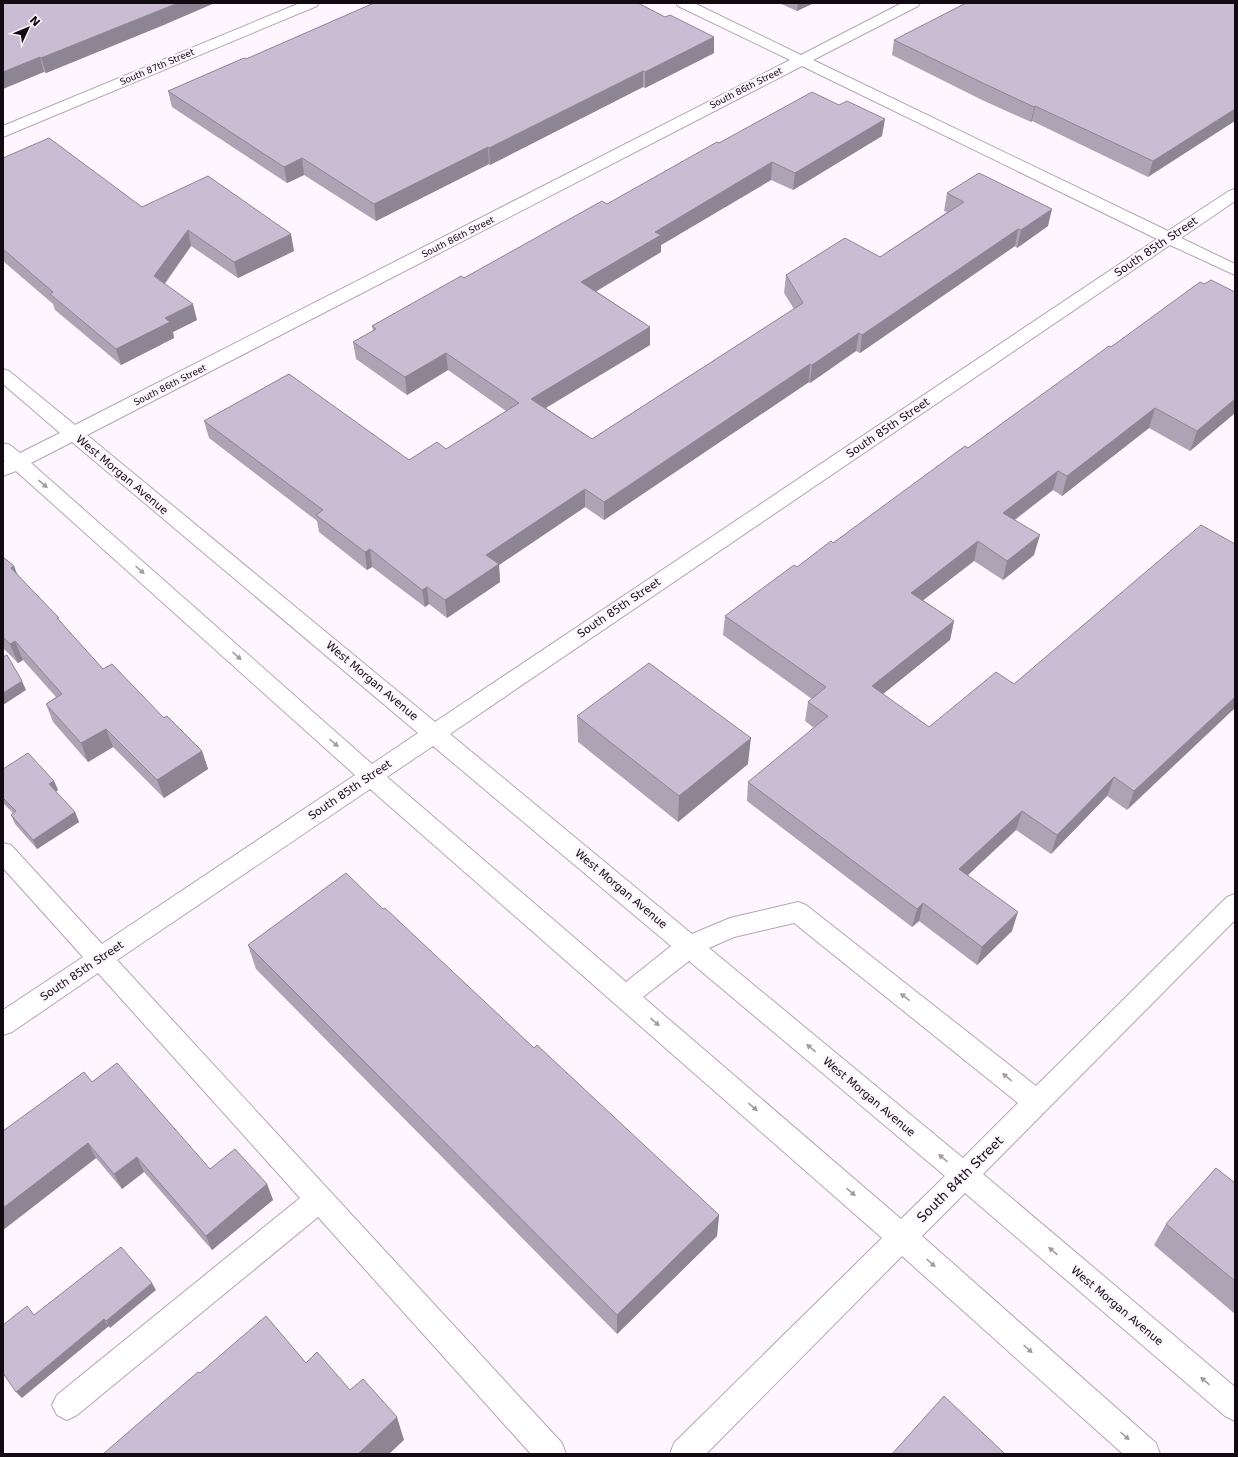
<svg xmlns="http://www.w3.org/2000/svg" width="1238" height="1457" font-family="'DejaVu Sans',sans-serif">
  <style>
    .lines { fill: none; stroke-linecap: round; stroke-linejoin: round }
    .minor-casing { stroke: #b6a3b6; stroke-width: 2 }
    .minor { fill: #fff; fill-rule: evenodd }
    .wall { fill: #aea3b5 }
    .shaded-wall { fill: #8d8494 }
    .building { fill: #cabdd3; stroke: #8d8494 }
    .oneway { fill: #a09da0 }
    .labels { text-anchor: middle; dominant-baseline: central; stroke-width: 4; stroke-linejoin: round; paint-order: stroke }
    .far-street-label { font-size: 9px; fill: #110a11; stroke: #fef6fe }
    .street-label { font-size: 11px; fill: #110a11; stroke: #fef6fe }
    .near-street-label { font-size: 13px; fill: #110a11; stroke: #fef6fe }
  </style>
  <rect width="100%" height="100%" fill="#fef6fe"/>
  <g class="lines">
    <defs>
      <path id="minor" d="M300,3H319L317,6L3,137V126Z
        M676,3H694L801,55L902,3H920L918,6L813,60L1168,231L1229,191L1235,189V201L1181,238L1235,264V275L1170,245L450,734L692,934L730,918L798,902L806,905L1036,1086L1227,897L1235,894V920L983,1174L1235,1387V1421L1225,1416L965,1193L922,1236L1156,1443L1160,1454H1123L902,1256L706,1454H670L674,1443L882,1238L370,789L117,960L562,1443L566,1454H531L318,1217L77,1415L67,1420L57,1415L52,1405L57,1395L300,1198L98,973L12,1032L3,1035V1010L83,957L3,868V843L11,845L102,944L355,775L16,471L3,476V462L5,461L3,459V443L10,445L20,453L60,433L3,384V369L9,371L75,425L790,60L678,6ZM802,66L1157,239L435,722L87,435ZM72,442L418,733L372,764L31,463ZM433,746L671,946L626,982L387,777ZM794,923L1018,1103L963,1158L709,948L734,937ZM689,961L945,1176L901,1219L643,997Z"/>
    </defs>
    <use href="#minor" class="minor-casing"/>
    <use href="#minor" class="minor"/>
  </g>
  <path class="wall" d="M3,3L166,24L46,73L44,72Z
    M779,3H814L797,11Z
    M1235,3L1148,177L1032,121L1031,122L982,100L892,55L894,40Z
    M665,17L714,37V53L645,88L643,87L490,165L489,164L376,221L304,175L287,183L172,107L168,91L246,59Z
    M839,105L882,136L793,190L771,180L661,245V252L596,291L650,327V345L546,408L592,439L794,309L784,293L786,275L880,257L947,212L944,211L947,193L1048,226L1017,248L1015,246L860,353L856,351L810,383L809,382L604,520L585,507L499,565L500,582L447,618L429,604L425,607L372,567L367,570L319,532L317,521L209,438L204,421L409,460L446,449L506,411L448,370L407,395L356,359L353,342L373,331L372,326L464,278L607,204L719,143Z
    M3,158L142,207L294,251L238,278L191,246L165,284L197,320L173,332L174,338L121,365L55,310L53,304L3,261Z
    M1204,284L1235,292V413L1190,451L1149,428L1062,496L1053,490L1015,520L1034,555L1003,580L974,561L923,600L954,621L950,640L883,694L929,727L1014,684L1235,544L1127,810L1107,796L1051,854L1016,830L968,875L1012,931L977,965L919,921L912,927L747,801L748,782L814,728L805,721L808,702L812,699L723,635L725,616L833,543L1111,347Z
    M3,557L14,566L17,574L103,669L164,718L202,751L208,769L164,798L113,747L88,762L53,722L46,704L56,697L23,660L18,663L3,648Z
    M577,716L748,764L678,822L578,742Z
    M3,769L54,781L58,790L56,792L75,812L79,822L37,849L15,824L11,815L13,813L3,803Z
    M383,909L534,1048L719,1215L717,1236L617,1334L256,969L248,945Z
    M92,1082L210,1169L267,1184L273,1200L212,1250L144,1172L122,1189L96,1158L3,1230V1131Z
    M1235,1183V1314L1154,1245L1166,1224Z"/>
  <path class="shaded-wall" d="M178,3H215L166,24L46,73L41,58Z
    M798,3H814L797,11Z
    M714,37V53L645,88V72Z
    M40,57L44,72L3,89V72Z
    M643,71V87L490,165L489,148Z
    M1035,106L1032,121L1031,122L1034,107Z
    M1235,109V121L1148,177L1153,161Z
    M885,119L882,136L793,190L795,173Z
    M488,147L489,164L376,221L374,204Z
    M302,158L304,175L287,183L284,167Z
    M772,162L771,180L661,245V252L582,300L581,282L655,232Z
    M1052,209L1048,226L1017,248L1021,230Z
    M1018,229L1015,246L860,353L862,335Z
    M188,230L191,246L158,292L154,276Z
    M291,234L294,251L238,278L234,262Z
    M193,304L197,320L173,332L174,338L121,365L116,349L165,318Z
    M650,327V345L532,416L531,399Z
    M859,333L856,351L810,383L812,365Z
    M446,353L448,370L407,395L405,377Z
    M810,364L809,382L604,520V502Z
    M1235,399V413L1190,451L1197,431Z
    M1155,408L1149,428L1062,496L1067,476Z
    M1058,471L1053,490L998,532L1003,513Z
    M585,489V507L499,565L500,582L447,618L445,600L486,555Z
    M1040,535L1034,555L1003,580L1007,561Z
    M978,541L974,561L908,612L911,593Z
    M370,549L372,567L367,570L365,552Z
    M14,566L21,585L11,568Z
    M427,587L429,604L425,607L422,590Z
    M954,621L950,640L868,706L872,686Z
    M15,641L23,660L18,663L10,644Z
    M22,681L26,690L3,705V693Z
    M1235,697V708L1127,810L1134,791Z
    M106,729L113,747L88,762L81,743Z
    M751,738L748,764L678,822L679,796Z
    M202,751L208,769L164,798L157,780Z
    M1114,777L1107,796L1051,854L1057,835Z
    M54,781L58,790L53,793L49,784Z
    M1022,811L1016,830L954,888L959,869Z
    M75,812L79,822L37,849L33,840Z
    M923,903L919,921L912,927L917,909Z
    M1018,912L1012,931L977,965L982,947Z
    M88,1143L96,1158L3,1230V1208Z
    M137,1157L144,1172L122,1189L114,1174Z
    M267,1184L273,1200L212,1250L206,1236Z
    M719,1215L717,1236L617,1334V1315Z
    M152,1283L156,1290L110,1328L106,1321Z
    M104,1319L109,1326L22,1398L16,1392Z
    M397,1417L404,1440L389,1454H358Z"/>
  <path class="building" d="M3,3H178L41,58L40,57L3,72Z
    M374,3H638L665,17L670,15L714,37L645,72L643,71L489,148L488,147L374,204L302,158L284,167L168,91L244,58L246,59Z
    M966,3H1235V109L1153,161L1035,106L1034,107L985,84L894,40Z
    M812,92L839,105L847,101L885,119L795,173L772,162L655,232L661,235L581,282L650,327L531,399L592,439L803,303L786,275L845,238L880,257L964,202L947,193L979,173L1052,209L1021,230L1018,229L862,335L859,333L812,365L810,364L604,502L585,489L486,555L499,564L445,600L427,587L422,590L370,549L365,552L316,515L323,510L204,421L289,374L409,460L437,442L446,449L519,403L446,353L405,377L353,342L376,329L372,326L461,276L464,278L602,201L607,204L717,142L719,143Z
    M49,138L142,207L208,176L291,234L234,262L188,230L154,276L193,304L165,318L170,322L116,349L50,294L53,292L3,249V158Z
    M1211,280L1235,292V399L1197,431L1155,408L1067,476L1058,471L1003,513L1040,535L1007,561L978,541L911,593L954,621L872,686L929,727L996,672L1014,684L1201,525L1235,544V697L1134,791L1114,777L1057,835L1022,811L959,869L1018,912L982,947L923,903L917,909L748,782L828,716L808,702L826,687L725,616L794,565L797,567L831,541L833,543L965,446L968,448L1109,346L1111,347L1200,282L1204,284Z
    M3,557L14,566L11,568L59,618H57L103,669L112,664L164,718L167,716L202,751L157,780L106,729L81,743L46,704L62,694L15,641L10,644L3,637Z
    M7,655L22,681L3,693V657Z
    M649,663L751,738L679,796L577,716Z
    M28,753L54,781L49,784L75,812L33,840L11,815L16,811L3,798V769Z
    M346,873L383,909L385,908L534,1048L537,1045L719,1215L617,1315L248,945Z
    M117,1063L210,1169L235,1149L267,1184L206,1236L137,1157L114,1174L88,1143L3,1208V1131L84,1072L92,1082Z
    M1216,1168L1235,1183V1281L1166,1224Z
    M121,1247L152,1283L106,1321L104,1319L16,1392L3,1373V1325L27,1306L34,1315Z
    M266,1316L306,1363L317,1352L350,1390L363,1379L397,1417L358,1454H103L198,1372L200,1373Z
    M944,1396L1005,1454H892Z"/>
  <defs><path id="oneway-solid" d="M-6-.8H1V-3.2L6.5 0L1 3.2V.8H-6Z"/></defs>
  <g class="oneway">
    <use href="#oneway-solid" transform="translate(43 484) rotate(41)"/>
    <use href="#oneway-solid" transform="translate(140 570) rotate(42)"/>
    <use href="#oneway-solid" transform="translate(237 656) rotate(42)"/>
    <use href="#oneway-solid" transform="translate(334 743) rotate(42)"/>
    <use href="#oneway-solid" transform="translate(905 997) rotate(-142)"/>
    <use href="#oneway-solid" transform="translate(655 1022) rotate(41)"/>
    <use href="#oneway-solid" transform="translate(811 1048) rotate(-140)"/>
    <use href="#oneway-solid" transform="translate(1007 1077) rotate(-141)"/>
    <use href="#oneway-solid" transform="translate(753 1107) rotate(41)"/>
    <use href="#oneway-solid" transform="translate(943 1158) rotate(-140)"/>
    <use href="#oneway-solid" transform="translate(851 1192) rotate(41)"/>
    <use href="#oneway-solid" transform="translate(1053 1251) rotate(-140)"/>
    <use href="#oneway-solid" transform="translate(931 1263) rotate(42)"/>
    <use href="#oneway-solid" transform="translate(1028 1349) rotate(42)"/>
    <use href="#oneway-solid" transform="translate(1205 1381) rotate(-140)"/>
    <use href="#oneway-solid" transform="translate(1125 1436) rotate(42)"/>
  </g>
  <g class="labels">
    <g class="far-street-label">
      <text transform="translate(157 67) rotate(-23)">South 87th Street</text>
      <text transform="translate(746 88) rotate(-27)">South 86th Street</text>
      <text transform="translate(458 237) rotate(-27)">South 86th Street</text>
      <text transform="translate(170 385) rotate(-27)">South 86th Street</text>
    </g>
    <g class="street-label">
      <text transform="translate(1156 247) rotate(-34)">South 85th Street</text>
      <text transform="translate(888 428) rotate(-34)">South 85th Street</text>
      <text transform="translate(122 475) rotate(40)">West Morgan Avenue</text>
      <text transform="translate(619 608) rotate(-34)">South 85th Street</text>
      <text transform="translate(372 681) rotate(40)">West Morgan Avenue</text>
      <text transform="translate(350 790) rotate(-34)">South 85th Street</text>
      <text transform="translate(621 889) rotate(40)">West Morgan Avenue</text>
      <text transform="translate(82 971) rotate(-34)">South 85th Street</text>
      <text transform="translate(869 1097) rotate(40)">West Morgan Avenue</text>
      <text transform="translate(1117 1306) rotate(40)">West Morgan Avenue</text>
    </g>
    <g class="near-street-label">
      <text transform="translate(960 1179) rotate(-45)">South 84th Street</text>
    </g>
  </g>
  <rect width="1238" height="1457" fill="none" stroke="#110a11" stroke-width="8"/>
  <g transform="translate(28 28) rotate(46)" stroke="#fef6fe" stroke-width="3" paint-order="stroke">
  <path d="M0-3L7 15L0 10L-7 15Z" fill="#110a11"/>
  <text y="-6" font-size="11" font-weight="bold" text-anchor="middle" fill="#110a11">N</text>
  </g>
</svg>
